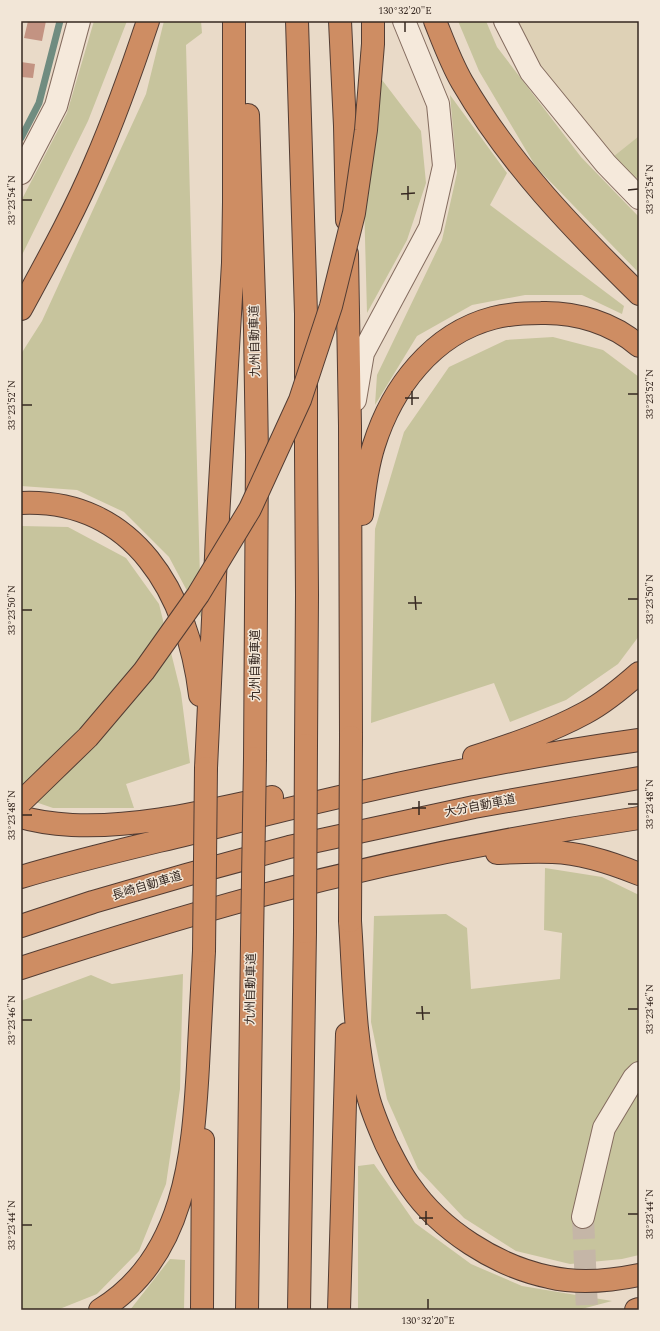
<svg xmlns="http://www.w3.org/2000/svg" width="660" height="1331" font-family="Spectral,'Noto Sans JP',serif">
  <style>
    .farmland { fill: #ded1b6 }
    .green { fill: #c7c49d }
    .lines { fill: none; stroke-linecap: round; stroke-linejoin: round }
    .stream { stroke: #708c80; stroke-width: 7 }
    .building { fill: #c39382 }
    .minor-tunnel { stroke: #c5b6a7; stroke-width: 22; stroke-dasharray: 22 11; stroke-linecap: butt }
    .minor-casing { stroke: #846c5f; stroke-width: 24 }
    .highway-casing { stroke: #523c33; stroke-width: 24 }
    .minor { stroke: #f5e9db; stroke-width: 22 }
    .highway { stroke: #ce8d63; stroke-width: 22 }
    .highway-bridge-casing { stroke: #523c33; stroke-width: 24; stroke-linecap: butt }
    .highway-bridge { stroke: #ce8d63; stroke-width: 22 }
    .ticks { fill: none; stroke: #362821; stroke-width: 1.5 }
    .labels { text-anchor: middle; dominant-baseline: central; stroke-width: 3; stroke-linejoin: round; paint-order: stroke }
    .street-label { font-size: 12px; fill: #362821; stroke: #f2e6d7 }
    .neatline { fill: none; stroke: #362821; stroke-width: 1.5 }
    .ticks-label { font-size: 10px; text-anchor: middle; fill: #362821 }
  </style>
  <rect width="100%" height="100%" fill="#e9dac8"/>
  <path class="farmland" d="M512,21H639V136L614,156L569,103L525,46Z"/>
  <path class="green" d="M94,21H127L88,121L21,257V201L67,113Z
    M164,21H201L202,33L186,45L201,617L169,557L124,512L77,490L21,486V354L42,321L146,94Z
    M458,21H486L497,47L581,157L639,217V273L536,167L479,71Z
    M360,51L421,131L426,183L407,240L367,313Z
    M450,95L507,173L490,205L624,306L622,314L582,295H525L472,305L417,336L375,405L377,375L442,240L457,173Z
    M639,136V176L635,180L614,156Z
    M553,337L603,350L639,377V636L618,664L566,700L510,722L494,683L371,723L375,529L404,432L449,367L506,340Z
    M21,526L68,527L126,558L159,604L181,693L190,763L126,784L134,808H53L21,797Z
    M545,868L602,877L639,895V1255L622,1259L570,1264L516,1251L464,1218L418,1169L387,1099L371,1022L374,916L446,914L467,928L471,989L560,979L562,933L544,930Z
    M183,974L180,1089L166,1184L139,1251L97,1294L57,1310H21V1001L91,975L112,984Z
    M374,1164L415,1223L471,1264L522,1286L612,1301L578,1310H358V1166Z
    M170,1259L185,1260L184,1310H130Z"/>
  <g class="lines">
    <path class="stream" d="M21,138L39,103L60,21"/>
  </g>
  <path class="building" d="M28,21H46L42,41L24,38Z
    M21,62L35,64L33,78L21,77Z"/>
  <g class="lines">
    <path class="minor-tunnel" d="M583,1217L587,1310"/>
    <defs>
      <path id="minor" d="M505,21L531,72L606,164L639,198
        M21,173L56,106L79,21
        M355,400L363,353L430,228L444,166L438,104L404,21
        M583,1217L604,1128L634,1078L639,1073"/>
      <path id="highway" d="M297,21L306,314V453L307,595L306,745
        M340,21L345,126L347,220
        M435,21C443,41 451,63 462,82C509,163 573,229 639,294
        M248,115L255,328L257,454L255,758
        M347,254L350,426L351,737
        M21,309C47,261 74,213 95,163C115,117 132,69 148,21
        M21,503C135,498 188,595 200,695
        M362,514C364,491 367,467 374,445C392,388 432,334 493,318C508,314 525,313 541,313C576,312 613,323 639,346
        M474,757C511,745 550,732 585,713C604,703 622,688 639,673
        M206,768L217,535L233,263L234,202V21
        M21,817C37,822 56,824 72,825C140,828 206,811 272,797
        M497,853C516,852 534,851 553,852C582,853 612,863 639,874
        M21,877C84,858 148,844 212,828C353,792 495,760 639,740
        M350,921C354,979 354,1038 368,1096C372,1112 379,1128 386,1144C393,1158 400,1173 410,1186C440,1230 496,1266 549,1277C578,1284 610,1281 639,1275
        M21,926L93,902L186,875L289,847L474,807L639,778
        M21,968C101,942 182,917 263,895C387,862 512,837 639,818
        M100,1310C185,1258 193,1156 198,1066C200,1028 202,989 204,951
        M202,1310L203,1140
        M247,1310L252,941
        M299,1310L305,932
        M339,1310L347,1034
        M636,1310L639,1309"/>
    </defs>
    <use href="#minor" class="minor-casing"/>
    <use href="#highway" class="highway-casing"/>
    <use href="#minor" class="minor"/>
    <use href="#highway" class="highway"/>
    <defs>
      <path id="highway-bridge" d="M21,802L88,737L144,671L198,595L250,509L300,400L331,306L354,213L366,130L373,44V21
        M350,921L351,737
        M305,932L306,745
        M252,941L255,758
        M204,951L206,768"/>
    </defs>
    <use href="#highway-bridge" class="highway-bridge-casing"/>
    <use href="#highway-bridge" class="highway-bridge"/>
  </g>
  <path class="ticks" d="M405,22V32M408,186V200M628,190L638,189M401,194L415,193M22,200H32M412,391V405M628,394H638M405,398H419M22,405H32M415,596L416,610M628,599H638M408,603H422M22,610H32M419,801V815M628,804H638M412,808H426M22,815H32M422,1006L423,1020M628,1009H638M416,1013H430M22,1020H32M426,1211V1225M628,1214H638M419,1218H433M22,1225H32M428,1299V1309"/>
  <g class="labels">
    <g class="street-label">
      <text transform="translate(255 341) rotate(-91)">九州自動車道</text>
      <text transform="translate(255 665) rotate(-90)">九州自動車道</text>
      <text transform="translate(480 806) rotate(-11)">大分自動車道</text>
      <text transform="translate(147 886) rotate(-17)">長崎自動車道</text>
      <text transform="translate(251 989) rotate(-89)">九州自動車道</text>
    </g>
  </g>
  <rect width="660" height="1331" fill="none" stroke="#f2e6d7" stroke-width="44"/>
  <rect x="22" y="22" width="616" height="1287" class="neatline"/>
  <g class="ticks-label">
    <text x="405" y="14">130°32'20"E</text>
    <text transform="translate(649 189) rotate(-90)" y="4">33°23'54"N</text>
    <text transform="translate(11 200) rotate(-90)" y="4">33°23'54"N</text>
    <text transform="translate(649 394) rotate(-90)" y="4">33°23'52"N</text>
    <text transform="translate(11 405) rotate(-90)" y="4">33°23'52"N</text>
    <text transform="translate(649 599) rotate(-90)" y="4">33°23'50"N</text>
    <text transform="translate(11 610) rotate(-90)" y="4">33°23'50"N</text>
    <text transform="translate(649 804) rotate(-90)" y="4">33°23'48"N</text>
    <text transform="translate(11 815) rotate(-90)" y="4">33°23'48"N</text>
    <text transform="translate(649 1009) rotate(-90)" y="4">33°23'46"N</text>
    <text transform="translate(11 1020) rotate(-90)" y="4">33°23'46"N</text>
    <text transform="translate(649 1214) rotate(-90)" y="4">33°23'44"N</text>
    <text transform="translate(11 1225) rotate(-90)" y="4">33°23'44"N</text>
    <text x="428" y="1324">130°32'20"E</text>
  </g>
</svg>
